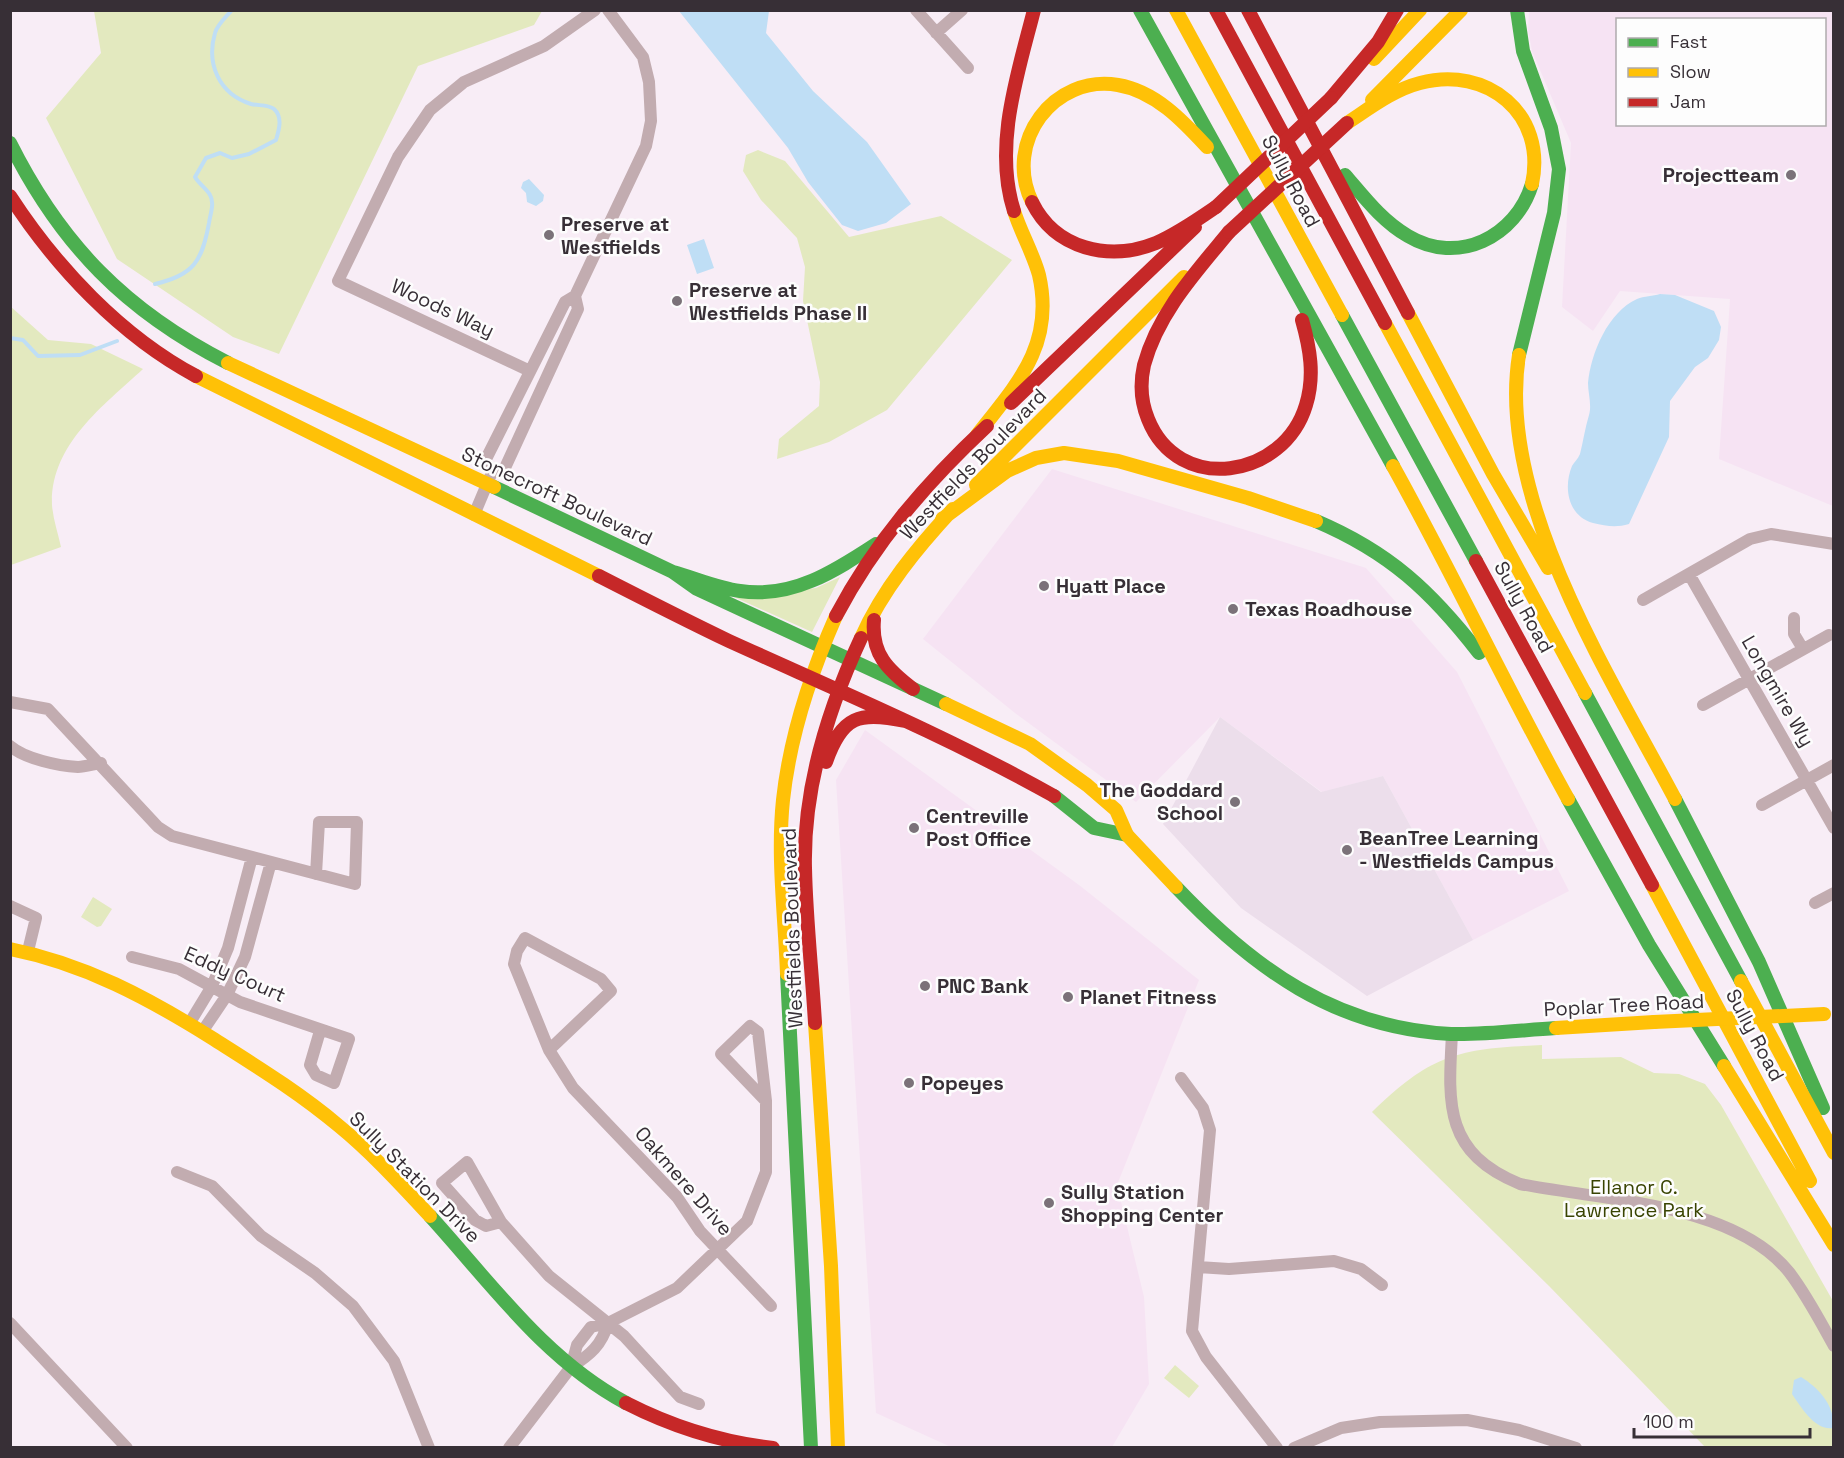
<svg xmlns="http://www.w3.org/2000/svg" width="1844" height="1458" font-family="'Space Grotesk',sans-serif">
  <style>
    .built { fill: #f6e3f3; fill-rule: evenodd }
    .education { fill: #ecdeeb }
    .green { fill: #e3e9bf }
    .water { fill: #bfdef5 }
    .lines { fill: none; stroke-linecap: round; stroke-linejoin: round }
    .stream { stroke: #bfdef5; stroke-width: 4 }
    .street { stroke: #c2acb0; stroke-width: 12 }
    .fast { stroke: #4caf50; stroke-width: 14 }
    .slow { stroke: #ffc107; stroke-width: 14 }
    .jam { stroke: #c62828; stroke-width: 14 }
    .slow-bridge { stroke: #ffc107; stroke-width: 14 }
    .jam-bridge { stroke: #c62828; stroke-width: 14 }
    .poi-dot { fill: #7b7279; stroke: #fdfdfd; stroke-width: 2 }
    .labels { text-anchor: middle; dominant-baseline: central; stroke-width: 5; stroke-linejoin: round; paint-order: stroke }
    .poi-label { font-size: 20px; font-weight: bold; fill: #372f36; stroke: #fdfdfd; text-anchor: start }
    .street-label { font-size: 20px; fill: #372f36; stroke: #fdfdfd }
    .park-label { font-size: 20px; fill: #394402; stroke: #fdfdfd }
  </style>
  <rect width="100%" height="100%" fill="#f8edf6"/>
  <path class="built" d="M1529,11H1833V506L1719,459L1730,299L1620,291L1593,331L1562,307L1571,143L1532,51L1528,30ZM1618,20H1824V124H1618Z
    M1052,469L1366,568L1457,672L1569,891L1473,940L1383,776L1322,792L1220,717L1136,802L1015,713L923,639Z
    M865,730L1079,885L1199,980L1117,1185L1144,1297L1149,1384L1112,1447H951L876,1413L836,780Z"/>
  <path class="education" d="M1220,717L1321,792L1383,776L1473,940L1367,996L1241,908L1163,824Z"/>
  <path class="green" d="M94,11V10L542,11L534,25L418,66L279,354L233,337L117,259L46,118L101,53Z
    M758,150L785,161L849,237L941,216L1012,260L887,410L829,442L777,459L779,439L819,406L820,382L803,301L805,267L797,238L761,200L743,171L746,155Z
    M10,306L48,340L91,344L143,369C103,406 50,445 52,505C53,519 58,533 61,547L11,565Z
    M840,577L812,632L734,597L816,588Z
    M93,897L112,909L101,926L97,927L81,917Z
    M1542,1045V1059L1621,1057L1654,1073L1679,1074L1705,1084L1721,1105L1833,1301V1447H1705L1549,1286L1372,1112C1433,1053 1459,1049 1542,1045Z
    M1175,1365L1199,1386L1189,1398L1164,1378Z"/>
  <path class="water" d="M679,11H769L766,33L813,91L867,142L911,204L886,223L858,231L842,225L808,182L788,148Z
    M529,179L544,195L543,201L536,206L527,202L526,193L521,188L523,182Z
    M704,239L714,268L697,274L687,245Z
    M1660,294L1675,295L1714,311L1721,327L1719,340L1708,358L1695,367L1670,401L1669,437L1629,524C1616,528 1606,526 1593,523C1568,516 1563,488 1572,466C1574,462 1578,459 1580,454C1583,442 1585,428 1589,415C1592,405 1588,393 1588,383C1591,353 1608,312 1637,299C1644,296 1653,296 1660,294Z
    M1801,1377C1819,1388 1836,1407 1833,1428C1815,1431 1801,1407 1792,1394L1794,1380Z"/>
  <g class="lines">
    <path class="stream" d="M155,284C194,275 202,261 209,223C210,215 215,203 210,195C207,189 199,184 195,177L206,158L220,153L232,158L249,154L276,140C279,130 283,117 274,109C268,104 258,106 251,104C219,94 206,64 215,33C217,25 226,17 232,10
      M10,338L23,340L38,356L80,355L117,341"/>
    <path class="street" d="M916,10L968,68
      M936,33L962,10
      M530,371L338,281L398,157L430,110L464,82L544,46L595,10
      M492,473L485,461L565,302L575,296L646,146L651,121L649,82L643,57L608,10
      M492,473L504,470L578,309L575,296
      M474,515L490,477
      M1689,574L1834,828
      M1643,600L1750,539L1771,534L1834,544
      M1794,618V634L1803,649
      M10,702L48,709L158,827L172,836L355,884L357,822H319L316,874
      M1703,705L1829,635
      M10,746C25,759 59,766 78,767C85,767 94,764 101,763
      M1762,805L1834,765
      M1815,903L1834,893
      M10,906L36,918L28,951
      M132,957L179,969L240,1002L349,1039L334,1083L316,1075L310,1065L320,1031
      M189,1024L212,986L228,948L252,857
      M202,1032L227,995L245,957L271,862
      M1452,1034C1448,1104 1444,1153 1520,1184C1601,1200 1734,1203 1789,1272C1806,1294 1820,1321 1834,1346
      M549,1050L611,991L601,979L525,938L517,951L514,964L549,1050L573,1088L677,1197L700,1231L771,1306
      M1181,1078L1203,1108L1210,1130L1192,1331L1206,1357L1277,1448
      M177,1172L212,1186L261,1236L315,1273L353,1306L394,1361L429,1448
      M501,1222L486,1226L475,1220L442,1183L467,1162L501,1222L549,1276L624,1336L680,1397L699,1404
      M1198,1267L1229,1269L1334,1261L1361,1269L1382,1285
      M10,1323L127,1448
      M571,1367C590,1355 602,1345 608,1323
      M509,1448L571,1367L577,1345L591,1327L608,1323L677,1288L747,1221L766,1172V1101L758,1032L750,1026L721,1054L766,1101
      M1294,1448L1341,1428L1380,1422L1467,1420L1519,1430L1576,1448"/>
    <path class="fast" d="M1140,10L1393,466
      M1517,10L1523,51L1551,128L1559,169L1554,213L1519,355
      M10,143C61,245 126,311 228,363
      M1345,175C1364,197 1382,221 1408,236C1458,266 1516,237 1532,184
      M1342,315L1476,561
      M494,487L673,572L697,589L946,704
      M1316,521C1389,552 1431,591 1479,653
      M673,572C695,578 717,588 740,591C792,599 835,571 876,544
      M1585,693L1741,981
      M1054,796L1094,828L1127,835
      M1568,799L1649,945L1724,1066
      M1675,799L1759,962L1823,1108
      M1176,887C1253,968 1335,1028 1451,1034C1485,1035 1522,1030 1556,1028
      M787,974L811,1448
      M430,1216C491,1283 544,1359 626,1403"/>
    <path class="slow" d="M1176,10L1342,315
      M1374,59L1420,10
      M1372,100L1461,10
      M1347,123C1370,108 1393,90 1420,83C1487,65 1547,114 1532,184
      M1032,202C1003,142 1054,74 1118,85C1155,91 1183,121 1207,147
      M1408,313L1493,474L1548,568
      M1385,323L1585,693
      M1519,355C1496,499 1610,676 1675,799
      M228,363L494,487
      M196,376L599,576
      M977,435C1017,384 1055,345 1039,275C1033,253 1021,233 1014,211
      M1393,466C1454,576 1507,689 1568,799
      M976,485L1184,277
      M942,519L1007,471L1036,458L1064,453L1118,461L1248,498L1316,521
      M861,638C883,589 917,548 953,509
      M946,704L1030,744L1087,785L1116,810L1127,835L1176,887
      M1652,885L1810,1181
      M10,949C85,964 148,998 212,1038C256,1066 300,1093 339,1126C372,1153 401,1185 430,1216
      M787,974C785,917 777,857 783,800C790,735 810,675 836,616
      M1741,981L1834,1153
      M815,1023L831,1266L838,1448
      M1556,1028L1654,1022
      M1724,1066L1834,1245"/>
    <path class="jam" d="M1216,10L1385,323
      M1248,10L1408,313
      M1331,98L1378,42L1397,10
      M10,196C56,267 121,336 196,376
      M1032,202C1055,249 1109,262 1156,243C1177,234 1197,220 1216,207
      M1014,211C993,146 1018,73 1034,10
      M1229,232C1196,272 1158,313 1144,365C1140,383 1141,402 1148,419C1178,495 1284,479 1306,405C1315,376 1310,348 1302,320
      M1011,403L1195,227
      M1476,561L1652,885
      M599,576C642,598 685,620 729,641C839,691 949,737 1054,796
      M836,616C875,542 926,483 987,426
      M874,620C871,654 888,670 913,689
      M826,762C842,716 859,711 905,721
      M815,1023C812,971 806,919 805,868C803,788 828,709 861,638
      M626,1403C673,1427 720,1442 773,1448"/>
    <path class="slow-bridge" d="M1654,1022L1824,1014"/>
    <path class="jam-bridge" d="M1216,207L1331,98
      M1229,232L1347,123"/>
  </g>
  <g class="poi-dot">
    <circle cx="1791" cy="175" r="6"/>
    <circle cx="549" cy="235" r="6"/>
    <circle cx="677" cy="301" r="6"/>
    <circle cx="1044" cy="586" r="6"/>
    <circle cx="1233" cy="609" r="6"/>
    <circle cx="1235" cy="802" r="6"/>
    <circle cx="914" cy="828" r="6"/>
    <circle cx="1347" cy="850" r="6"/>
    <circle cx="925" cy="986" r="6"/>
    <circle cx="1068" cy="997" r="6"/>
    <circle cx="909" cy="1083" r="6"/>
    <circle cx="1049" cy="1203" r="6"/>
  </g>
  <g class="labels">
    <g class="poi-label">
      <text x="1779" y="175" text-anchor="end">Projectteam</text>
      <text x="561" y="224">Preserve at<tspan x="561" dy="23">Westfields</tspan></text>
      <text x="689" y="290">Preserve at<tspan x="689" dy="23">Westfields Phase II</tspan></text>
      <text x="1056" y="586">Hyatt Place</text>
      <text x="1245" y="609">Texas Roadhouse</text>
      <text x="1223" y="790" text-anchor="end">The Goddard<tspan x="1223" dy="23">School</tspan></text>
      <text x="926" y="816">Centreville<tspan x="926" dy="23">Post Office</tspan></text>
      <text x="1359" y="838">BeanTree Learning<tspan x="1359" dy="23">- Westfields Campus</tspan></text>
      <text x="937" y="986">PNC Bank</text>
      <text x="1080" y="997">Planet Fitness</text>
      <text x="921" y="1083">Popeyes</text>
      <text x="1061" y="1192">Sully Station<tspan x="1061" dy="23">Shopping Center</tspan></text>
    </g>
    <g class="street-label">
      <text transform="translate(1291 181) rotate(62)">Sully Road</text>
      <text transform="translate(443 308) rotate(25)">Woods Way</text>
      <text transform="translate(973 464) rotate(-46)">Westfields Boulevard</text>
      <text transform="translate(557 496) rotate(25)">Stonecroft Boulevard</text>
      <text transform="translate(1524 607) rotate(61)">Sully Road</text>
      <text transform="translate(1778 691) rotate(60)">Longmire Wy</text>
      <text transform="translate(792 928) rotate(-92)">Westfields Boulevard</text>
      <text transform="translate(235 974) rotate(24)">Eddy Court</text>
      <text transform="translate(1624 1005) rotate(-3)">Poplar Tree Road</text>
      <text transform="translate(1755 1035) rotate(62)">Sully Road</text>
      <text transform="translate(415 1177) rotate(45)">Sully Station Drive</text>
      <text transform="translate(684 1181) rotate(49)">Oakmere Drive</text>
    </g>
    <g class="park-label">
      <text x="1634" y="1187">Ellanor C.<tspan x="1634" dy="23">Lawrence Park</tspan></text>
    </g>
  </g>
  <rect width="1844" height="1458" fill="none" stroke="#372f36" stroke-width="24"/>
  <rect x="1616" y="18" width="210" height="108" fill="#fdfdfd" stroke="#aeabad" stroke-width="1.5"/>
  <rect x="1628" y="38" width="30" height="9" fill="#4caf50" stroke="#aeabad" stroke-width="1.5"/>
  <text x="1670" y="48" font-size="18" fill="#372f36">Fast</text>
  <rect x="1628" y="68" width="30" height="9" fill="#ffc107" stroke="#aeabad" stroke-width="1.5"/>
  <text x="1670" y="78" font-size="18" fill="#372f36">Slow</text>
  <rect x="1628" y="98" width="30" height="9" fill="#c62828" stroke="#aeabad" stroke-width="1.5"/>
  <text x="1670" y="108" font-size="18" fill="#372f36">Jam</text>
  <path d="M1634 1428v9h176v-9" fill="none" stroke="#372f36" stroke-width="3"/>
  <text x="1643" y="1428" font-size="18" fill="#372f36" stroke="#fdfdfd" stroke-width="4.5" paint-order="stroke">100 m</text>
</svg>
